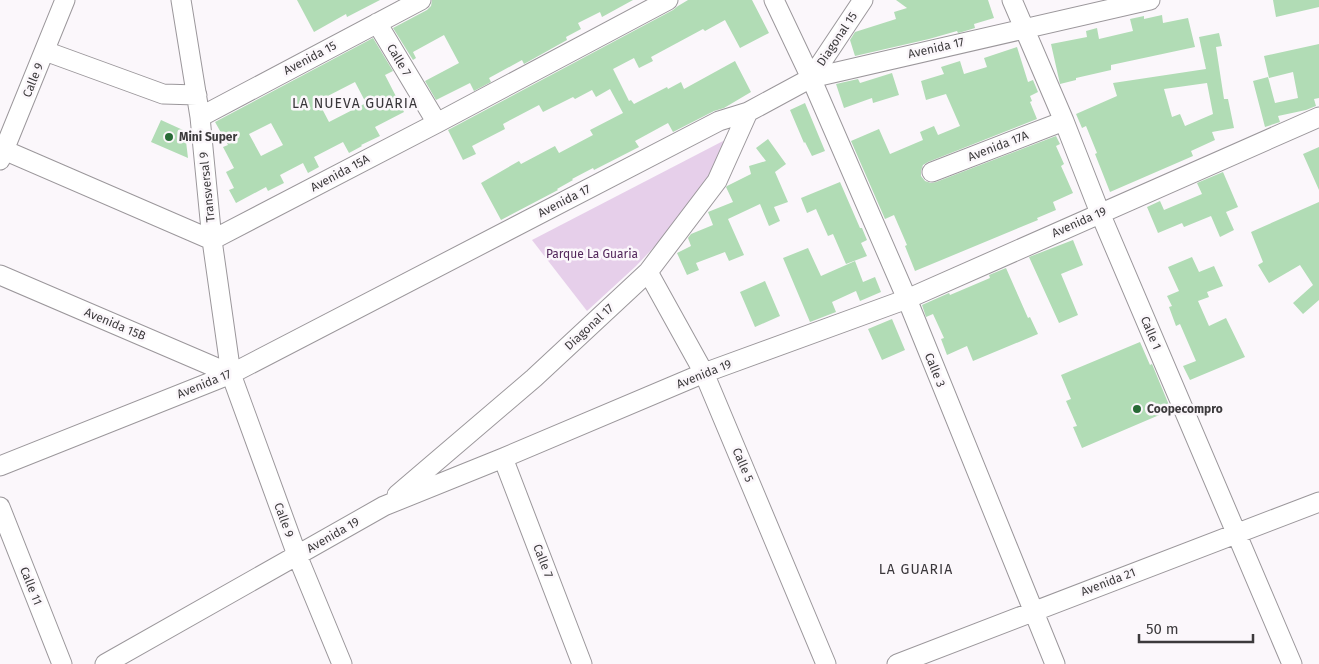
<svg xmlns="http://www.w3.org/2000/svg" width="1319" height="664" font-family="'Fira Sans',sans-serif">
  <style>
    .green { fill: #e6cfea }
    .building { fill: #b1dcb5; fill-rule: evenodd }
    .lines { fill: none; stroke-linecap: round; stroke-linejoin: round }
    .minor-casing { stroke: #9b979b; stroke-width: 21 }
    .minor { stroke: #fff; stroke-width: 19 }
    .poi-dot { fill: #286b36; stroke: #fbf7fb; stroke-width: 2 }
    .labels { text-anchor: middle; dominant-baseline: central; stroke-width: 5; stroke-linejoin: round; paint-order: stroke }
    .street-label { font-size: 12px; fill: #3c3a3c; stroke: #fbf7fb }
    .poi-label { font-size: 12px; font-weight: bold; fill: #3c3a3c; stroke: #fbf7fb; text-anchor: start }
    .park-label { font-size: 12px; fill: #53275b; stroke: #fbf7fb }
    .neighbourhood-label { font-size: 14px; letter-spacing: 1px; fill: #39363a; stroke: #fbf7fb }
  </style>
  <rect width="100%" height="100%" fill="#fbf7fb"/>
  <path class="green" d="M725,140L709,176L673,227L636,266L587,311L532,240Z"/>
  <path class="building" d="M297,0H380L347,17L346,14L314,32Z
    M432,0H633L602,17L600,12L578,23L581,29L566,37L567,40L524,64L522,60L489,78L491,82L474,91L470,83L436,100L425,81L459,63L444,35L413,52L416,58L413,60L393,28L427,10L431,6Z
    M688,0H752L769,33L740,48L725,20L705,31L703,29L651,57L653,61L639,68L634,58L613,69L629,101L631,100L634,104L667,87L668,89L681,82L684,89L735,61L751,92L724,108L714,111L673,132L668,123L635,141L639,147L594,170L593,168L572,179L573,180L557,189L558,190L501,220L481,183L519,161L521,164L555,146L559,153L593,135L590,130L623,113L610,89L596,97L592,90L575,99L573,97L543,112L539,105L503,124L505,129L472,146L476,154L463,160L448,130L673,10L678,6Z
    M896,0H988L994,18L974,24L975,28L962,32L958,33L957,31L929,39L855,56L850,40L855,32L896,19L894,12L907,8Z
    M1273,0H1319V7L1276,17Z
    M1162,15L1163,23L1188,18L1195,47L1111,65V70L1076,78V80L1060,84L1051,44L1087,37L1086,31L1097,28L1099,39L1133,31L1130,19L1144,16V19Z
    M1219,33L1222,46L1216,47L1224,99H1228L1234,128L1212,132L1215,140L1191,151L1193,156L1110,192L1095,154L1097,153L1086,126L1082,128L1076,114L1117,96L1113,83L1206,69L1199,37ZM1207,83L1213,114L1185,126L1180,114L1172,117L1164,89Z
    M373,38L393,71L385,75L404,112L375,127L380,136L361,145L362,146L349,153L343,142L314,157L319,167L308,173L303,163L280,175L284,183L268,191L266,187L236,203L229,190L234,188L226,172L234,168L223,147L228,145L215,122ZM355,82L366,103L329,122L318,101ZM271,123L283,145L261,156L249,134Z
    M1319,44V98L1314,99L1316,106L1306,110L1278,116L1280,122L1265,127L1253,81L1268,77L1275,103L1298,98L1293,72L1269,78L1264,56Z
    M1017,47L1028,82L1033,80L1038,92L1030,96L1032,101L1030,102L1037,119L928,162L923,165L921,171V176L925,181L931,183L936,182L1056,136L1060,144L1056,146L1064,164L1061,166L1073,193L1053,202L1056,210L1037,218L1038,220L915,271L905,246L907,245L894,215L885,219L851,141L879,129L890,154L923,140L920,132L934,126L938,135L960,126L946,94L926,100L921,81L944,74L941,67L960,61L964,74L987,67L984,58Z
    M892,73L899,95L873,103L872,98L844,108L836,84L858,79L860,83Z
    M805,103L825,151L812,156L805,142L804,143L790,110Z
    M161,120L183,130L185,133L188,158L151,142Z
    M768,139L786,164L775,172L788,202L774,207L780,221L769,226L760,204L728,219L744,255L729,261L725,252L696,263L699,270L687,275L677,253L691,246L688,238L691,234L713,225L708,212L733,202L726,187L727,186L751,174L749,166L766,161L756,148Z
    M1319,147V190L1303,154Z
    M1223,172L1238,207L1226,212L1234,230L1220,237L1211,216L1184,227L1182,223L1158,233L1147,207L1160,201L1164,210L1202,194L1197,183Z
    M840,182L860,228H862L867,240L861,243L867,256L846,264L833,234L828,236L816,209L807,213L801,198Z
    M1319,202V300L1303,314L1293,303L1313,285L1300,265L1269,283L1258,265L1263,262L1251,232Z
    M1073,240L1083,265L1061,274L1078,315L1059,323L1029,257Z
    M808,248L821,276L855,261L863,282L875,277L881,292L860,301L856,291L832,302L836,312L810,322L783,258Z
    M1192,257L1199,272L1214,266L1223,286L1207,292L1209,297L1198,301L1209,326L1226,318L1245,357L1190,380L1183,366L1196,361L1180,324L1176,326L1169,307L1172,306L1167,296L1179,291L1168,267Z
    M1006,268L1028,318L1030,317L1038,334L973,361L967,346L947,355L941,339L944,338L933,314L926,317L922,305L949,293L950,295L990,278L989,275Z
    M765,281L780,316L755,327L740,292Z
    M892,319L905,350L882,360L868,329Z
    M1140,342L1150,365L1152,364L1171,410L1082,448L1073,427L1077,426L1066,401L1071,399L1061,375Z"/>
  <g class="lines">
    <defs>
      <path id="minor" d="M181,0L200,117L212,240L231,374L297,555L342,664
        M774,0L811,78L907,299L1055,664
        M1012,0L1064,121L1100,213L1292,664
        M377,23L437,123
        M45,51L163,94L197,95
        M811,78L863,0
        M200,117L421,0
        M4,150L212,240L437,123L668,0
        M0,160L65,0
        M932,172L1064,121
        M648,272L704,373L826,664
        M0,275L231,374
        M503,458L582,664
        M0,466L231,374L719,121L748,112L811,78L1150,0
        M397,495L534,378L648,272L717,181L748,112
        M0,507L62,664
        M105,664L384,506L503,458L704,373L907,299L1319,117
        M897,664L1319,502"/>
    </defs>
    <use href="#minor" class="minor-casing"/>
    <use href="#minor" class="minor"/>
  </g>
  <g class="poi-dot">
    <circle cx="169" cy="137" r="5"/>
    <circle cx="1137" cy="409" r="5"/>
  </g>
  <g class="labels">
    <g class="street-label">
      <text transform="translate(837 39) rotate(-56)">Diagonal 15</text>
      <text transform="translate(936 48) rotate(-13)">Avenida 17</text>
      <text transform="translate(310 58) rotate(-28)">Avenida 15</text>
      <text transform="translate(399 60) rotate(59)">Calle 7</text>
      <text transform="translate(33 80) rotate(-68)">Calle 9</text>
      <text transform="translate(998 146) rotate(-21)">Avenida 17A</text>
      <text transform="translate(340 173) rotate(-28)">Avenida 15A</text>
      <text transform="translate(207 187) rotate(-96)">Transversal 9</text>
      <text transform="translate(564 201) rotate(-27)">Avenida 17</text>
      <text transform="translate(1079 222) rotate(-24)">Avenida 19</text>
      <text transform="translate(115 324) rotate(23)">Avenida 15B</text>
      <text transform="translate(589 327) rotate(-43)">Diagonal 17</text>
      <text transform="translate(1151 333) rotate(67)">Calle 1</text>
      <text transform="translate(935 370) rotate(68)">Calle 3</text>
      <text transform="translate(704 374) rotate(-22)">Avenida 19</text>
      <text transform="translate(204 384) rotate(-22)">Avenida 17</text>
      <text transform="translate(743 465) rotate(67)">Calle 5</text>
      <text transform="translate(284 520) rotate(70)">Calle 9</text>
      <text transform="translate(333 535) rotate(-30)">Avenida 19</text>
      <text transform="translate(543 561) rotate(69)">Calle 7</text>
      <text transform="translate(1108 582) rotate(-21)">Avenida 21</text>
      <text transform="translate(31 586) rotate(68)">Calle 11</text>
    </g>
    <g class="poi-label">
      <text x="179" y="137">Mini Super</text>
      <text x="1147" y="409">Coopecompro</text>
    </g>
    <g class="park-label">
      <text x="592" y="254">Parque La Guaria</text>
    </g>
    <g class="neighbourhood-label">
      <text x="355" y="103">LA NUEVA GUARIA</text>
      <text x="916" y="569">LA GUARIA</text>
    </g>
  </g>
  <path d="M1139 634v8h114v-8" fill="none" stroke="#3c3a3c" stroke-width="2.5"/>
  <text x="1146" y="634" font-size="15" fill="#3c3a3c" stroke="#fbf7fb" stroke-width="4" paint-order="stroke">50 m</text>
</svg>
